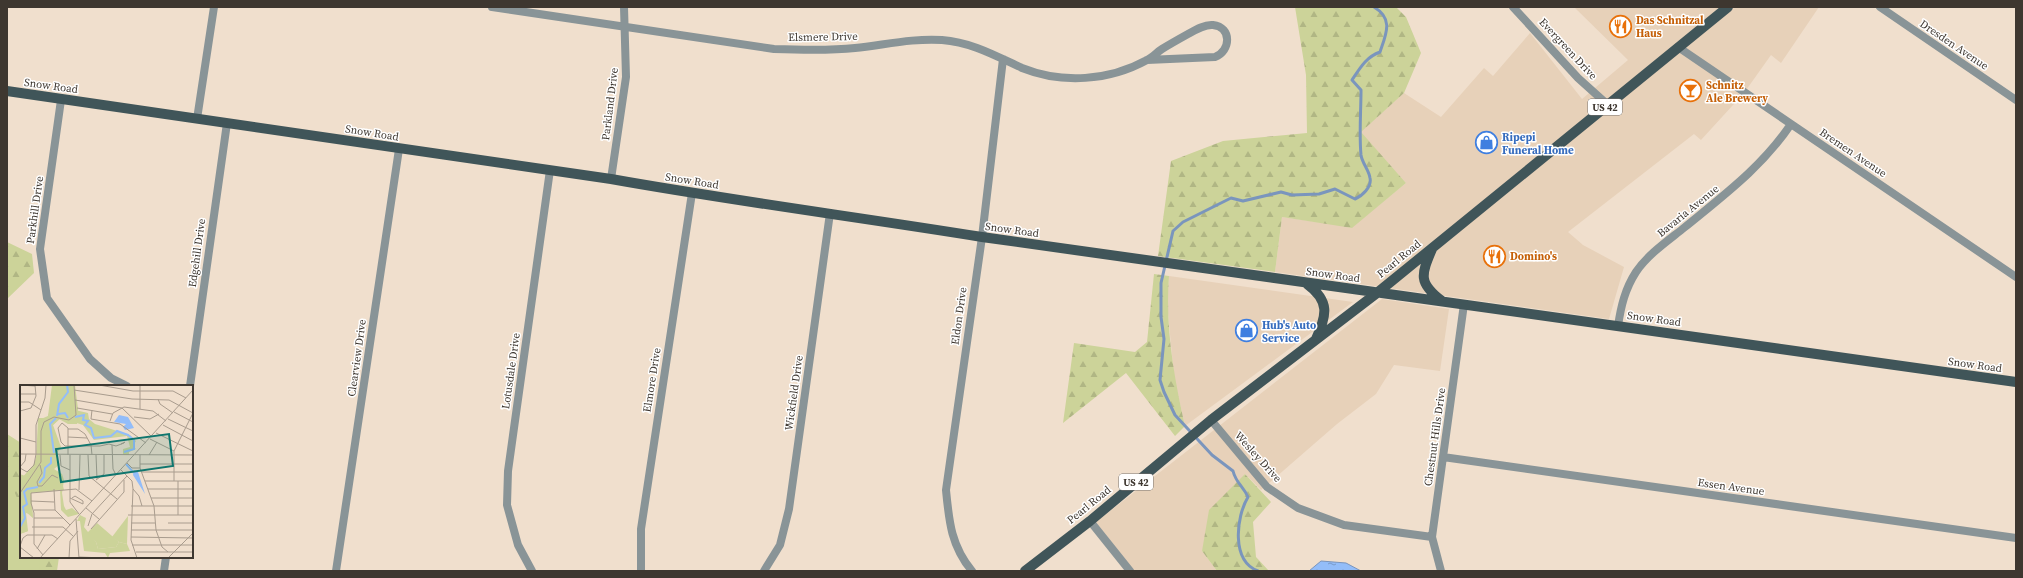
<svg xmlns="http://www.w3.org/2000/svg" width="2023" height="578" font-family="'Source Serif 4',serif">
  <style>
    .built { fill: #e7d1b9 }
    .forest { fill: url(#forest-firs) }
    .park { fill: #ccd399 }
    .water { fill: url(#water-ripples); stroke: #7a95bd }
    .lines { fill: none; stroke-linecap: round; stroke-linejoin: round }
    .stream { stroke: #7a95bd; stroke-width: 3 }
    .street { stroke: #899497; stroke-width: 8 }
    .primary { stroke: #405559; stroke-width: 10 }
    .labels { text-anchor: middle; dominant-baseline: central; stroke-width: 3; stroke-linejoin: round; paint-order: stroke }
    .shield { fill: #fff; stroke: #78736e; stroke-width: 1 }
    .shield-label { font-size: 10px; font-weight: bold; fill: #3e3730 }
    .food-label { font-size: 11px; font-weight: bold; fill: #c56008; stroke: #fff; text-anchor: start }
    .street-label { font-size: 11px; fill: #3e3730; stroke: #fff }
    .shop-label { font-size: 11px; font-weight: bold; fill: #366cbe; stroke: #fff; text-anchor: start }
    .inset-river { fill: none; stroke: #93bdf9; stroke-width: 2 }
    .inset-road { fill: none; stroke: #a99c8e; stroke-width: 1 }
    .view { fill: #0f766e; fill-opacity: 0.15; stroke: #0f766e; stroke-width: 2 }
    .inset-edge { fill: none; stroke: #3e3730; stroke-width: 2 }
  </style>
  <defs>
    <pattern id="forest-firs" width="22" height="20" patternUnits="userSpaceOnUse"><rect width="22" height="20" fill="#ccd399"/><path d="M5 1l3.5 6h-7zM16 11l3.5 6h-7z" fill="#b0b684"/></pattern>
    <pattern id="water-ripples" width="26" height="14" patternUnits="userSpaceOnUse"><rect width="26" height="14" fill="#93bdf9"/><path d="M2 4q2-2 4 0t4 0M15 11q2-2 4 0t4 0" fill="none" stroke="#799aca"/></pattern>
  </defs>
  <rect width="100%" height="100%" fill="#f0dfcd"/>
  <path class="built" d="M1574,7H1819L1781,63L1771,55L1744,93L1701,140L1694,134L1568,232L1583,245L1624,267L1609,319L1275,272L1282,217L1352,227L1406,183L1360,132L1404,93L1441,117L1484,68L1493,76L1530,33L1582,99L1628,60Z
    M1169,276L1353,302L1185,426L1174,377L1167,302Z
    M1382,299L1449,309L1440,371L1394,365L1376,394L1337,424L1261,490L1245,474L1202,551L1217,571H1134L1096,522Z"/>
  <path class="forest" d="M1295,7H1396L1406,17L1421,53L1404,93L1361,132L1406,183L1352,228L1282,217L1275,272L1158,256L1171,161L1223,141L1307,133L1306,75Z
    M7,242L32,254L34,273L7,299Z
    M1154,274L1169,276C1165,327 1174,377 1185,426L1175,436L1126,373L1063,423L1074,343L1135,352L1147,342Z
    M7,434L21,443V557H59L57,571H7Z
    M1245,474L1271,502L1253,522L1256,557L1269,571H1217L1202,551L1209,510Z"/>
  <path class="park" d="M7,473L21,508V557H39L40,571H7Z"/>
  <path class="water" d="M1321,561L1346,563L1361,571H1309Z"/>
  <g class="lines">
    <path class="stream" d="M1258,571C1231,561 1236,517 1248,497C1243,486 1236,483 1233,471L1212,455L1175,415L1164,392L1160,380L1164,339L1161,317V283L1173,231L1183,222L1231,198L1243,201L1281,192L1292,195L1319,194L1335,189L1355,199C1362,196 1372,187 1370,178C1369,170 1362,163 1361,155C1359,133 1361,112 1361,90L1352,80C1360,68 1366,57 1380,52C1386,34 1394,19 1374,7"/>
    <path class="street" d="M492,7L774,49C801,50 828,51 855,48C884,45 913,38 942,40C971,42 996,56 1022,68C1062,84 1109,81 1147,60C1153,57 1157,52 1162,49C1170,44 1179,39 1188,34C1195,30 1205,24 1213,25C1232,27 1231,51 1215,57L1147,60
      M1513,7L1578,78L1608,105
      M1880,7L2016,100
      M1678,47L2016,277
      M61,100L40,249L47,298L90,359L111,378L127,386
      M197,119L214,7
      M611,179L626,77L624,7
      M1618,326C1621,306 1625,289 1636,272C1648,254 1669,240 1685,227C1724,195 1763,166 1791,124
      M190,386L227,123
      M1211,420L1267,487L1298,508L1344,525L1432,537
      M1443,457L2016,538
      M1090,521L1130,571
      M164,571L166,557
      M336,571L399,149
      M532,571L518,545L507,505L508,471L550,170
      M641,571V529L692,193
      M764,571L780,545L789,509L830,213
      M972,571C951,546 949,521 946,490L982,237L1003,59
      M1441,571L1432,537L1464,304"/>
    <path class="primary" d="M7,91L611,179C734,201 858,217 982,237L2016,382
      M1432,249C1421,275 1418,283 1442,301
      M1307,284C1330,301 1327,315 1316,339
      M1025,571L1090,521L1211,420L1377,293L1728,7"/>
  </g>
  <defs>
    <symbol id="restaurant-ring" viewBox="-11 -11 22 22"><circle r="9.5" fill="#fff" stroke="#e8710a" stroke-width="1.5"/><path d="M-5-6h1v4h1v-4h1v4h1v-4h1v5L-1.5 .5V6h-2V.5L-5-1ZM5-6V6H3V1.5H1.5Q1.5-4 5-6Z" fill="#e8710a"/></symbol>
    <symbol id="bar-ring" viewBox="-11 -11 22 22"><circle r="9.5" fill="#fff" stroke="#e8710a" stroke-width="1.5"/><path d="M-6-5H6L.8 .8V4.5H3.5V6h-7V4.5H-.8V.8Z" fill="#e8710a"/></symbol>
    <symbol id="shop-ring" viewBox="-11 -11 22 22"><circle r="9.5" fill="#fff" stroke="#3f7fe0" stroke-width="1.5"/><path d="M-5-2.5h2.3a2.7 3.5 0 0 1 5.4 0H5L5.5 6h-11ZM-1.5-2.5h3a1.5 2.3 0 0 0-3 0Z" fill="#3f7fe0"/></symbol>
  </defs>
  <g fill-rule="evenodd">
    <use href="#restaurant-ring" x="1608" y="14" width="25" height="25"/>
    <use href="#bar-ring" x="1678" y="78" width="25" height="25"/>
    <use href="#shop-ring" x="1474" y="130" width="25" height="25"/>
    <use href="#restaurant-ring" x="1482" y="244" width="25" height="25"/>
    <use href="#shop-ring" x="1234" y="318" width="25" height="25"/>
  </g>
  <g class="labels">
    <g class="shield">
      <rect x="1588" y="99" width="34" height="16" rx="3"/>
      <rect x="1119" y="474" width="34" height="16" rx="3"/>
    </g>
    <g class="shield-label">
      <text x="1605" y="107">US 42</text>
      <text x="1136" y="482">US 42</text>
    </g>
    <g class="food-label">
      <text x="1636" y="20">Das Schnitzal<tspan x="1636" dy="13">Haus</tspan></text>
      <text x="1706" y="85">Schnitz<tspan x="1706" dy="13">Ale Brewery</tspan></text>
      <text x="1510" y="256">Domino's</text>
    </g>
    <g class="street-label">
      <text transform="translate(823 37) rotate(-1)">Elsmere Drive</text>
      <text transform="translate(1954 45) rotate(34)">Dresden Avenue</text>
      <text transform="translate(1568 49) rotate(47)">Evergreen Drive</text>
      <text transform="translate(51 86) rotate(8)">Snow Road</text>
      <text transform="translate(610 104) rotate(-83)">Parkland Drive</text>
      <text transform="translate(372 133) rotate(9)">Snow Road</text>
      <text transform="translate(1853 153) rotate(34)">Bremen Avenue</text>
      <text transform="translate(692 181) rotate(9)">Snow Road</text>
      <text transform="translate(35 210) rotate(-82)">Parkhill Drive</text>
      <text transform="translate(1688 211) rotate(-39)">Bavaria Avenue</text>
      <text transform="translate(1012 230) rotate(8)">Snow Road</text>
      <text transform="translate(197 253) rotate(-82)">Edgehill Drive</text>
      <text transform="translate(1399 259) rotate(-39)">Pearl Road</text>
      <text transform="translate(1333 275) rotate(8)">Snow Road</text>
      <text transform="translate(959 316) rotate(-82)">Eldon Drive</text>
      <text transform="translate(1654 319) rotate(8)">Snow Road</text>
      <text transform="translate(357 358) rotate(-82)">Clearview Drive</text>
      <text transform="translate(1975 365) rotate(8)">Snow Road</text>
      <text transform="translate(511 371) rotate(-82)">Lotusdale Drive</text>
      <text transform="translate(652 380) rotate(-81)">Elmore Drive</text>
      <text transform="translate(794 393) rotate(-82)">Wickfield Drive</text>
      <text transform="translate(1435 437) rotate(-82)">Chestnut Hills Drive</text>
      <text transform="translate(1258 457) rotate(48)">Wesley Drive</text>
      <text transform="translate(1731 487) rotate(8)">Essen Avenue</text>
      <text transform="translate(1089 505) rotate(-39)">Pearl Road</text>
    </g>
    <g class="shop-label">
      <text x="1502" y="137">Ripepi<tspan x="1502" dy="13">Funeral Home</tspan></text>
      <text x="1262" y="325">Hub's Auto<tspan x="1262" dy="13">Service</tspan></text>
    </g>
  </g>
  <g transform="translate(20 385)">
    <rect width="173" height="173" fill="#f0dfcd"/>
    <path d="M108,131L107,159L99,157L92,152Z" fill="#ccd399"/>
    <path d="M32,0H53L55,25L68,28L69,34L75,39L110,50L116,56L113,61L116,64L109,67V70H103V64L110,62L107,51L74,55L63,40L41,33L33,40L41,62L37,68L17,59L21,34L28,31ZM17,70H36L37,77L40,79L34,84L42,89L44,95L42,108L44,121L46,125L52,123L59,129L48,132L41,125L40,104L11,107L13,133L10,129L6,128L8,146L0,149V89L5,91L12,84ZM60,130L66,133L64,142L76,157L78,164L96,162L99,157L107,159L110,166L90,168L88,173L85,168L64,166L60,136H57Z" fill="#ccd399"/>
    <path d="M33,0H55L58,24L57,39H48L39,34L31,42L36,50V74L31,85L40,89L44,105L10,108L13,133L6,127L5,139L8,146L0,149V95L16,77L18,33H27L34,16ZM77,138L99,157L96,162L78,164L76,157L67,148Z" fill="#ccd399"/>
    <path d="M99,30L108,32L114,43L105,45L103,42L106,39L94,37ZM114,85L118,87L125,109L113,90Z" fill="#93bdf9"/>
    <path class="inset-river" d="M38,29L45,28L48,33M37,31L39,19L48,7L47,0M55,32L64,30L63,35L68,36L65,40L71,43L74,53L91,51L97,46L108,50L114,55V64L104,67M34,68L30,39L36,33M106,79L114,88M19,98L24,92L25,83L31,78V72M0,142L5,133L3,122L7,119L4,107L7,104L18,102"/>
    <path class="inset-road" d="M0,0L15,1M79,0L113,6H153L166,13M54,5L112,14L149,15L173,28M0,9H16M138,14L140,19L153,28M55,15L102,23L132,52M0,17H9L21,25M57,23L92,29M120,24V0M72,25L71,34L100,39L126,58M0,26L11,23L16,11L15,0M154,27L173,37M114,32L130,34L139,29M148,34L173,46M90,36L93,28L104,22L133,26L146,36M143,40L173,56M48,44H58L65,49L71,60L72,70M136,48L173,66M48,52L67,53M0,53L16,57M130,54L154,66M92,60L93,84L96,90M0,69L173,70M16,69V40L25,13L26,0M40,70L41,81L50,85M48,70V43L42,38L38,43L41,57L45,61H80L89,59L96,61L104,58L105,57L101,59M50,70V117L59,129M68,70L69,91L97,114M76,70L77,94M120,70V83L134,121L136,145L142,162L148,167M129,70L137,57M107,78L112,83H120M120,79H173M20,80L22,88L17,97L18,101H22L32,90L38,93M0,82L5,76L6,69M0,83L7,87L14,80L16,69M101,85L112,96L113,104L119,111L122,121M122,87H173M76,95L84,89V70M125,96H173M154,96V66L173,28M34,104L35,125L50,140M113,104L111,155L117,173M128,104H173M59,105L60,70M0,108L21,77V46L24,37L34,32L49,35L56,30L54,0M50,113L63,119V116L55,111L52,113M131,113H173M11,116L34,117M111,121H173M66,123L79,134M14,125H35M108,130H173M158,130V96M14,133H43M56,134L59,173M111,138H135M148,138H173M68,141L72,129L107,91M12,142H43L53,151M71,144L104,107V95M111,145H173M111,152L173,153M112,160H173M0,161L3,153L7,150H32L38,154M0,162L14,173M17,164L25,150M116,167H173M23,170L14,159V128L11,118V108L56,104L72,116M59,172L84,173M20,173L173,5M49,173L50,156L58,146M148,173L173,148"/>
    <path class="view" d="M149,49L153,81L41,97L36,64Z"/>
    <rect width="173" height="173" class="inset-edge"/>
  </g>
  <rect width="2023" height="578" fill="none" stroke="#3e3730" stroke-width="16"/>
</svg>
